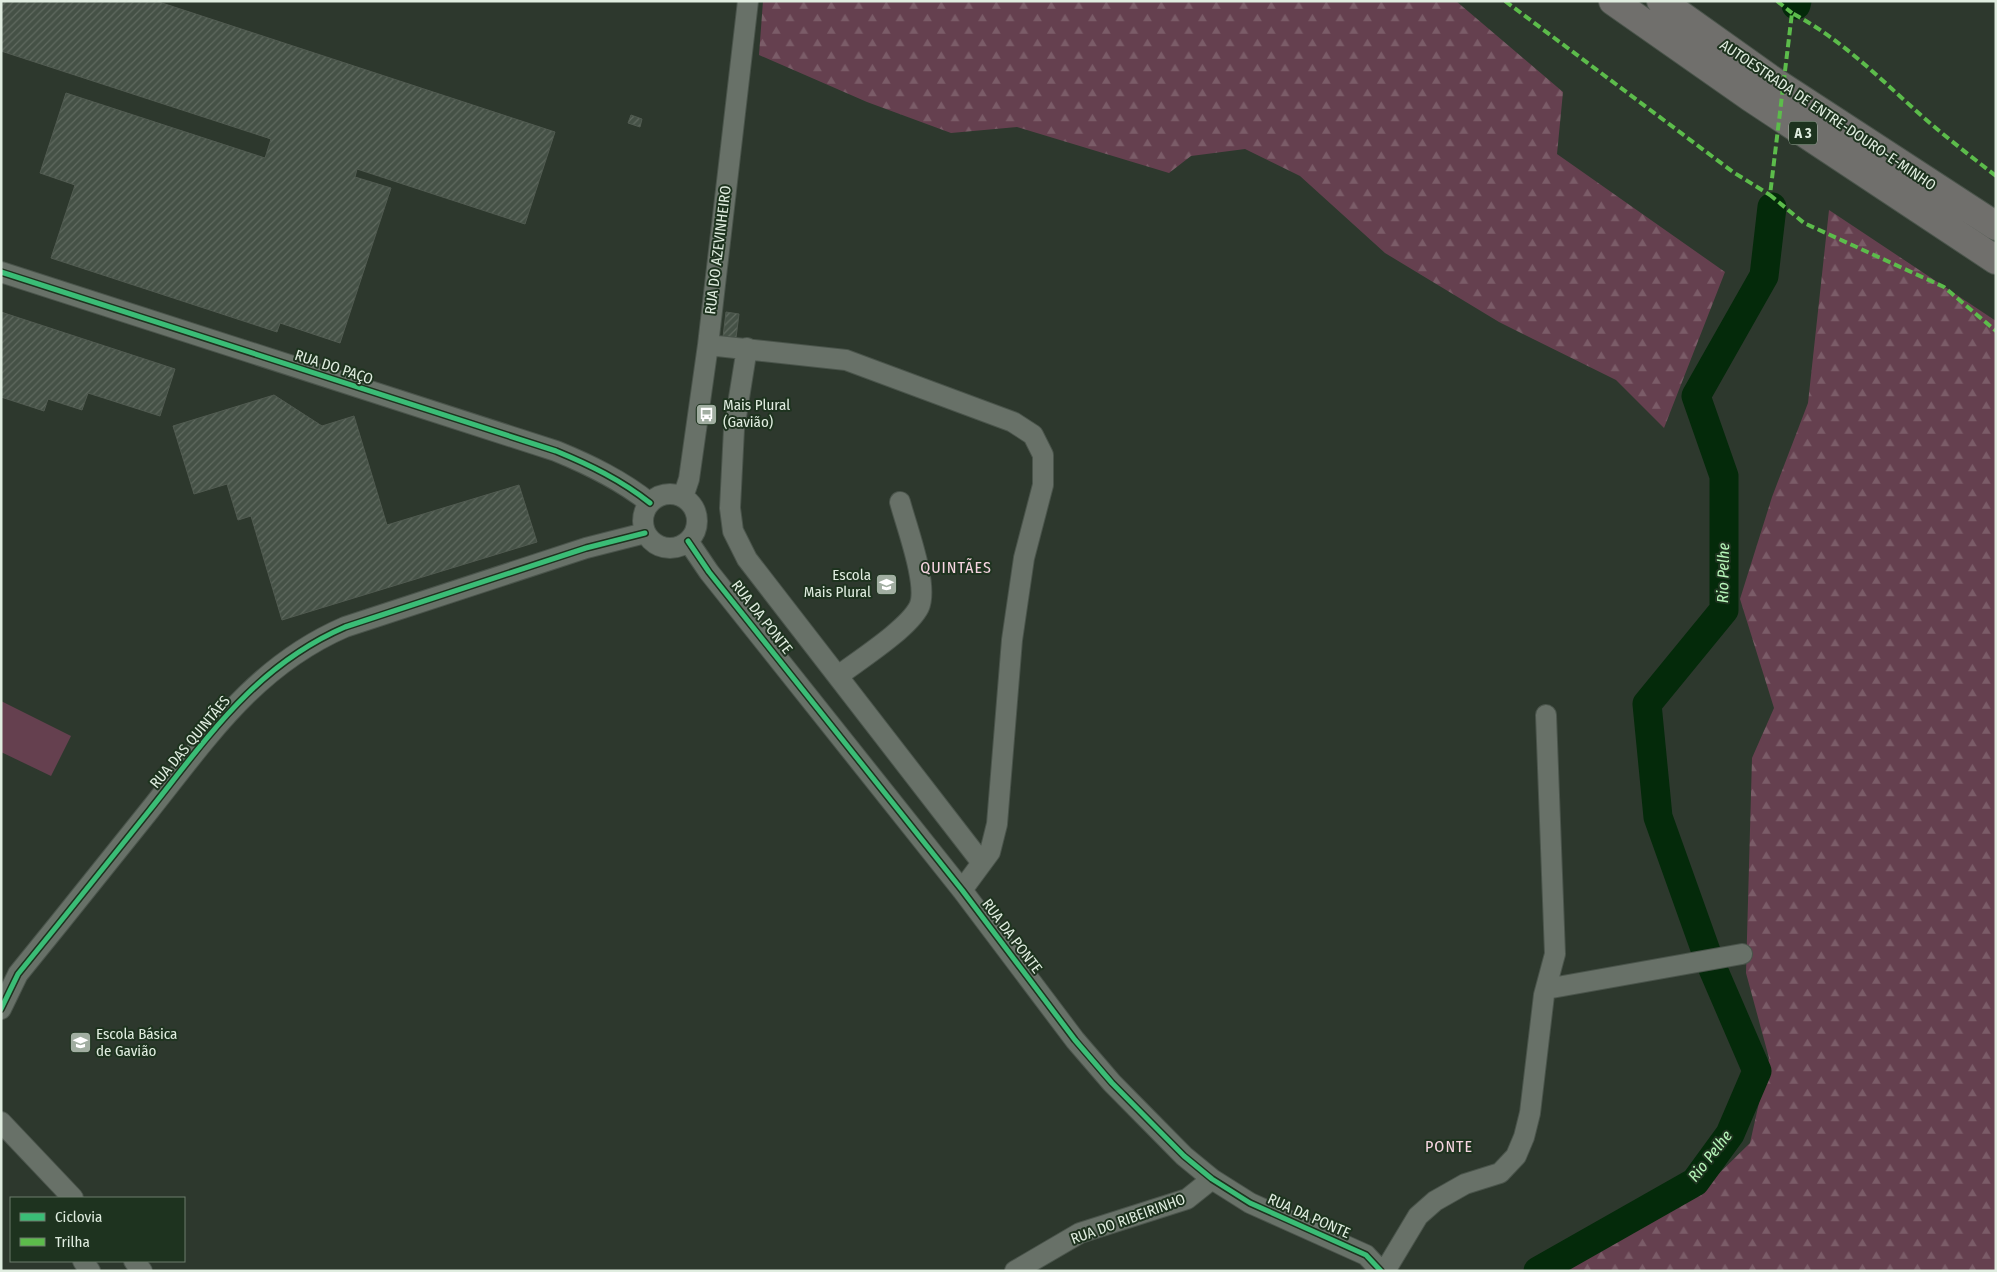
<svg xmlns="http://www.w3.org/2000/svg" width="1997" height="1272" font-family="'Fira Sans Condensed',sans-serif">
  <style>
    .forest { fill: url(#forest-firs) }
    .garden { fill: #65404f }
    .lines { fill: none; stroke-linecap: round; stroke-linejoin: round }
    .river { stroke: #042a0a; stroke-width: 29 }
    .building { fill: url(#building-hatch); stroke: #515b51 }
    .minor-casing { stroke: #4a544b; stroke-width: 22 }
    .highway-casing { stroke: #4a544b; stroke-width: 30 }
    .minor { stroke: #687168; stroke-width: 20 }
    .highway { stroke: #706f6c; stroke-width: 28 }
    .quiet { stroke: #5cbc4b; stroke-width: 4; stroke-dasharray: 8 4; stroke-linecap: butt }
    .cycleway-casing { stroke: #1e331f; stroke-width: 8 }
    .cycleway { stroke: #3abd76; stroke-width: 5 }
    .labels { text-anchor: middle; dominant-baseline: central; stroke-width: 4; stroke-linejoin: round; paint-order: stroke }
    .shield { fill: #1e331f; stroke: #a6b5a6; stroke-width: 1 }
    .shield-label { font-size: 14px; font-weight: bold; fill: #e0ede0 }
    .street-label { font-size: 15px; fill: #e0ede0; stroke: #1e331f }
    .poi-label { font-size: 15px; fill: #e0ede0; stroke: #1e331f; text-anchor: start }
    .neighbourhood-label { font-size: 16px; letter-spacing: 1px; fill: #f6d5e1; stroke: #1e331f }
    .water-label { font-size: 16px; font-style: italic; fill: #b7f7ba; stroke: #1e331f }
  </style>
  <defs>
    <pattern id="forest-firs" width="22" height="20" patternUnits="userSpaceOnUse" patternTransform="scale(1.25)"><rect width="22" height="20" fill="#65404f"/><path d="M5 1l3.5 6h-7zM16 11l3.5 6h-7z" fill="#7b5c68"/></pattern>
    <pattern id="building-hatch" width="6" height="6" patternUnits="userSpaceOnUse" patternTransform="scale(1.25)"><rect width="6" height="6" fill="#455146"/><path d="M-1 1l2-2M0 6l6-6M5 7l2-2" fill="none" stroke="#606a60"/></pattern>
  </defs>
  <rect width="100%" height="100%" fill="#2d382d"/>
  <path class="forest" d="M763,1H1456L1563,92L1557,154L1725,272L1664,428L1616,380L1499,322L1385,253L1300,176L1245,149L1191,156L1169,173L1017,127L951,133L867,102L759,55Z
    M1829,210L1996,321V1271H1563L1696,1196L1750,1143L1769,1058L1746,973L1752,758L1774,708L1740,599L1772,497L1808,403Z"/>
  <path class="garden" d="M1,701L71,736L51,776L1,752Z"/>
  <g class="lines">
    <path class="river" d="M1796,5L1797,1
      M1708,957L1658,817L1647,704L1724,610V476L1696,396L1764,276L1772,207
      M1538,1271L1695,1182L1730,1134L1757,1071L1713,969"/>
  </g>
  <path class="building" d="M1,1H156L555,132L525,224L357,169L355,177L391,188L340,343L280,323L277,332L51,258L75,185L40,173L66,93L265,158L271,139L1,51Z
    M631,115L642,119L640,127L628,123Z
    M1,312L175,369L160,416L88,393L82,410L48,399L44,411L1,397Z
    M726,312L739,314L736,338L723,337Z
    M274,395L322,426L354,416L387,525L519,485L537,542L282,620L251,516L238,520L227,484L194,494L173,426Z"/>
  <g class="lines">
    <defs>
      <path id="minor" d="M1,272L556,451C590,465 621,480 650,503
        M708,345L846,360L1013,422L1033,435L1043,455V485L1024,558L1012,640L997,824L990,852L962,890
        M747,348L734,429L730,508L733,531L747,559L982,863
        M643 521a27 27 0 1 1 54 0a27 27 0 1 1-54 0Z
        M683,497L689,479L708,345L748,1
        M688,541L709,572L962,890L1075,1040L1112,1083L1184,1156L1212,1179L1250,1203L1366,1255L1381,1271
        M838,676C859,660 908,629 919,607C929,586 906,525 900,502
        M1546,989L1742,954
        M1,1009L18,974C62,920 105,866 149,811C208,737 255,666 345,627L586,548L645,533
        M1,1122L73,1198
        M83,1261L90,1271
        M134,1261L142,1271
        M1015,1271L1080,1233L1187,1199L1212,1179
        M1385,1271L1418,1216L1435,1201L1465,1184L1500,1173L1516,1156L1524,1137L1530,1113L1544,995L1555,954L1546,715"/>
      <path id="highway" d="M1613,1L1750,97L1996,260
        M1661,1L1769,78L1996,226"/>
    </defs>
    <use href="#minor" class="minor-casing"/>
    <use href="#highway" class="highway-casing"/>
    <use href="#minor" class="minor"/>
    <use href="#highway" class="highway"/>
    <path class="quiet" d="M1505,1L1733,172L1770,195
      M1777,1L1792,13
      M1996,176C1968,154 1939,132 1913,108C1874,73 1839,38 1792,13L1770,195L1804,223L1944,287L1996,331"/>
    <defs>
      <path id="cycleway" d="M1,272L556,451C590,465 621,480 650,503
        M688,541L709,572L962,890L1075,1040L1112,1083L1184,1156L1212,1179L1250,1203L1366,1255L1381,1271
        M1,1009L18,974C62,920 105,866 149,811C208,737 255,666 345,627L586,548L645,533"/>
    </defs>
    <use href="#cycleway" class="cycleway-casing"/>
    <use href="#cycleway" class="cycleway"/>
  </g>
  <defs>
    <symbol id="bus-square" viewBox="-11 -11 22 22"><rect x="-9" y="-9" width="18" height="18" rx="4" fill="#a1aea1" stroke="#1e331f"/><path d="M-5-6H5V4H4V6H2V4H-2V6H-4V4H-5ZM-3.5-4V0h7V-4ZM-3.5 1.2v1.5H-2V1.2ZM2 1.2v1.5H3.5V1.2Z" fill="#fff"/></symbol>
    <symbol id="school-square" viewBox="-11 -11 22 22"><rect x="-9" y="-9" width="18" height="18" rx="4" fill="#a1aea1" stroke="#1e331f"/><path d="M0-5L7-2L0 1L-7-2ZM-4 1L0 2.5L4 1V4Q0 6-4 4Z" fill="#fff"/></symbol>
  </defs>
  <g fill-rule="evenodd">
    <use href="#bus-square" x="694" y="402" width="25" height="25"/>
    <use href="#school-square" x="874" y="572" width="25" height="25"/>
    <use href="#school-square" x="68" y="1030" width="25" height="25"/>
  </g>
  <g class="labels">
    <rect class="shield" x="1789" y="121.5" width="28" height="23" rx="4"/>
    <g class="shield-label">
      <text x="1803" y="133">A 3</text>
    </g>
    <g class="street-label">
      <text transform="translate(1828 115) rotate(34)">AUTOESTRADA DE ENTRE-DOURO-E-MINHO</text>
      <text transform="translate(718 250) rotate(-83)">RUA DO AZEVINHEIRO</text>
      <text transform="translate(334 367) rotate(18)">RUA DO PAÇO</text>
      <text transform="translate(762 617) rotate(52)">RUA DA PONTE</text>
      <text transform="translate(190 742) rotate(-50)">RUA DAS QUINTÃES</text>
      <text transform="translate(1012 936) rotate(53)">RUA DA PONTE</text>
      <text transform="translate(1309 1216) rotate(24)">RUA DA PONTE</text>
      <text transform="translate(1128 1219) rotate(-20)">RUA DO RIBEIRINHO</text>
    </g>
    <g class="poi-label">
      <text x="723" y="405">Mais Plural<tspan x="723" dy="17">(Gavião)</tspan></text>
      <text x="871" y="575" text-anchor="end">Escola<tspan x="871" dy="17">Mais Plural</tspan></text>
      <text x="96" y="1034">Escola Básica<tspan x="96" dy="17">de Gavião</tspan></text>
    </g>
    <g class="neighbourhood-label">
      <text x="956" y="567">QUINTÃES</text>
      <text x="1449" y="1146">PONTE</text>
    </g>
    <g class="water-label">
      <text transform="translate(1723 573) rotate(-89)">Rio Pelhe</text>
      <text transform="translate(1710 1156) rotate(-52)">Rio Pelhe</text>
    </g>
  </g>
  <rect width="1997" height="1272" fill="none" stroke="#e0ede0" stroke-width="5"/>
  <rect x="10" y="1197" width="175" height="65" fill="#1e331f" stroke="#6c7d6c"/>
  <rect x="20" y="1213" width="25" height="8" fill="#3abd76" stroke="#6c7d6c"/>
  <text x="55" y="1222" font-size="15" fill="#e0ede0">Ciclovia</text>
  <rect x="20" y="1238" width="25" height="8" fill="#5cbc4b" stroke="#6c7d6c"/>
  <text x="55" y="1247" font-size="15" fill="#e0ede0">Trilha</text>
</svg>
